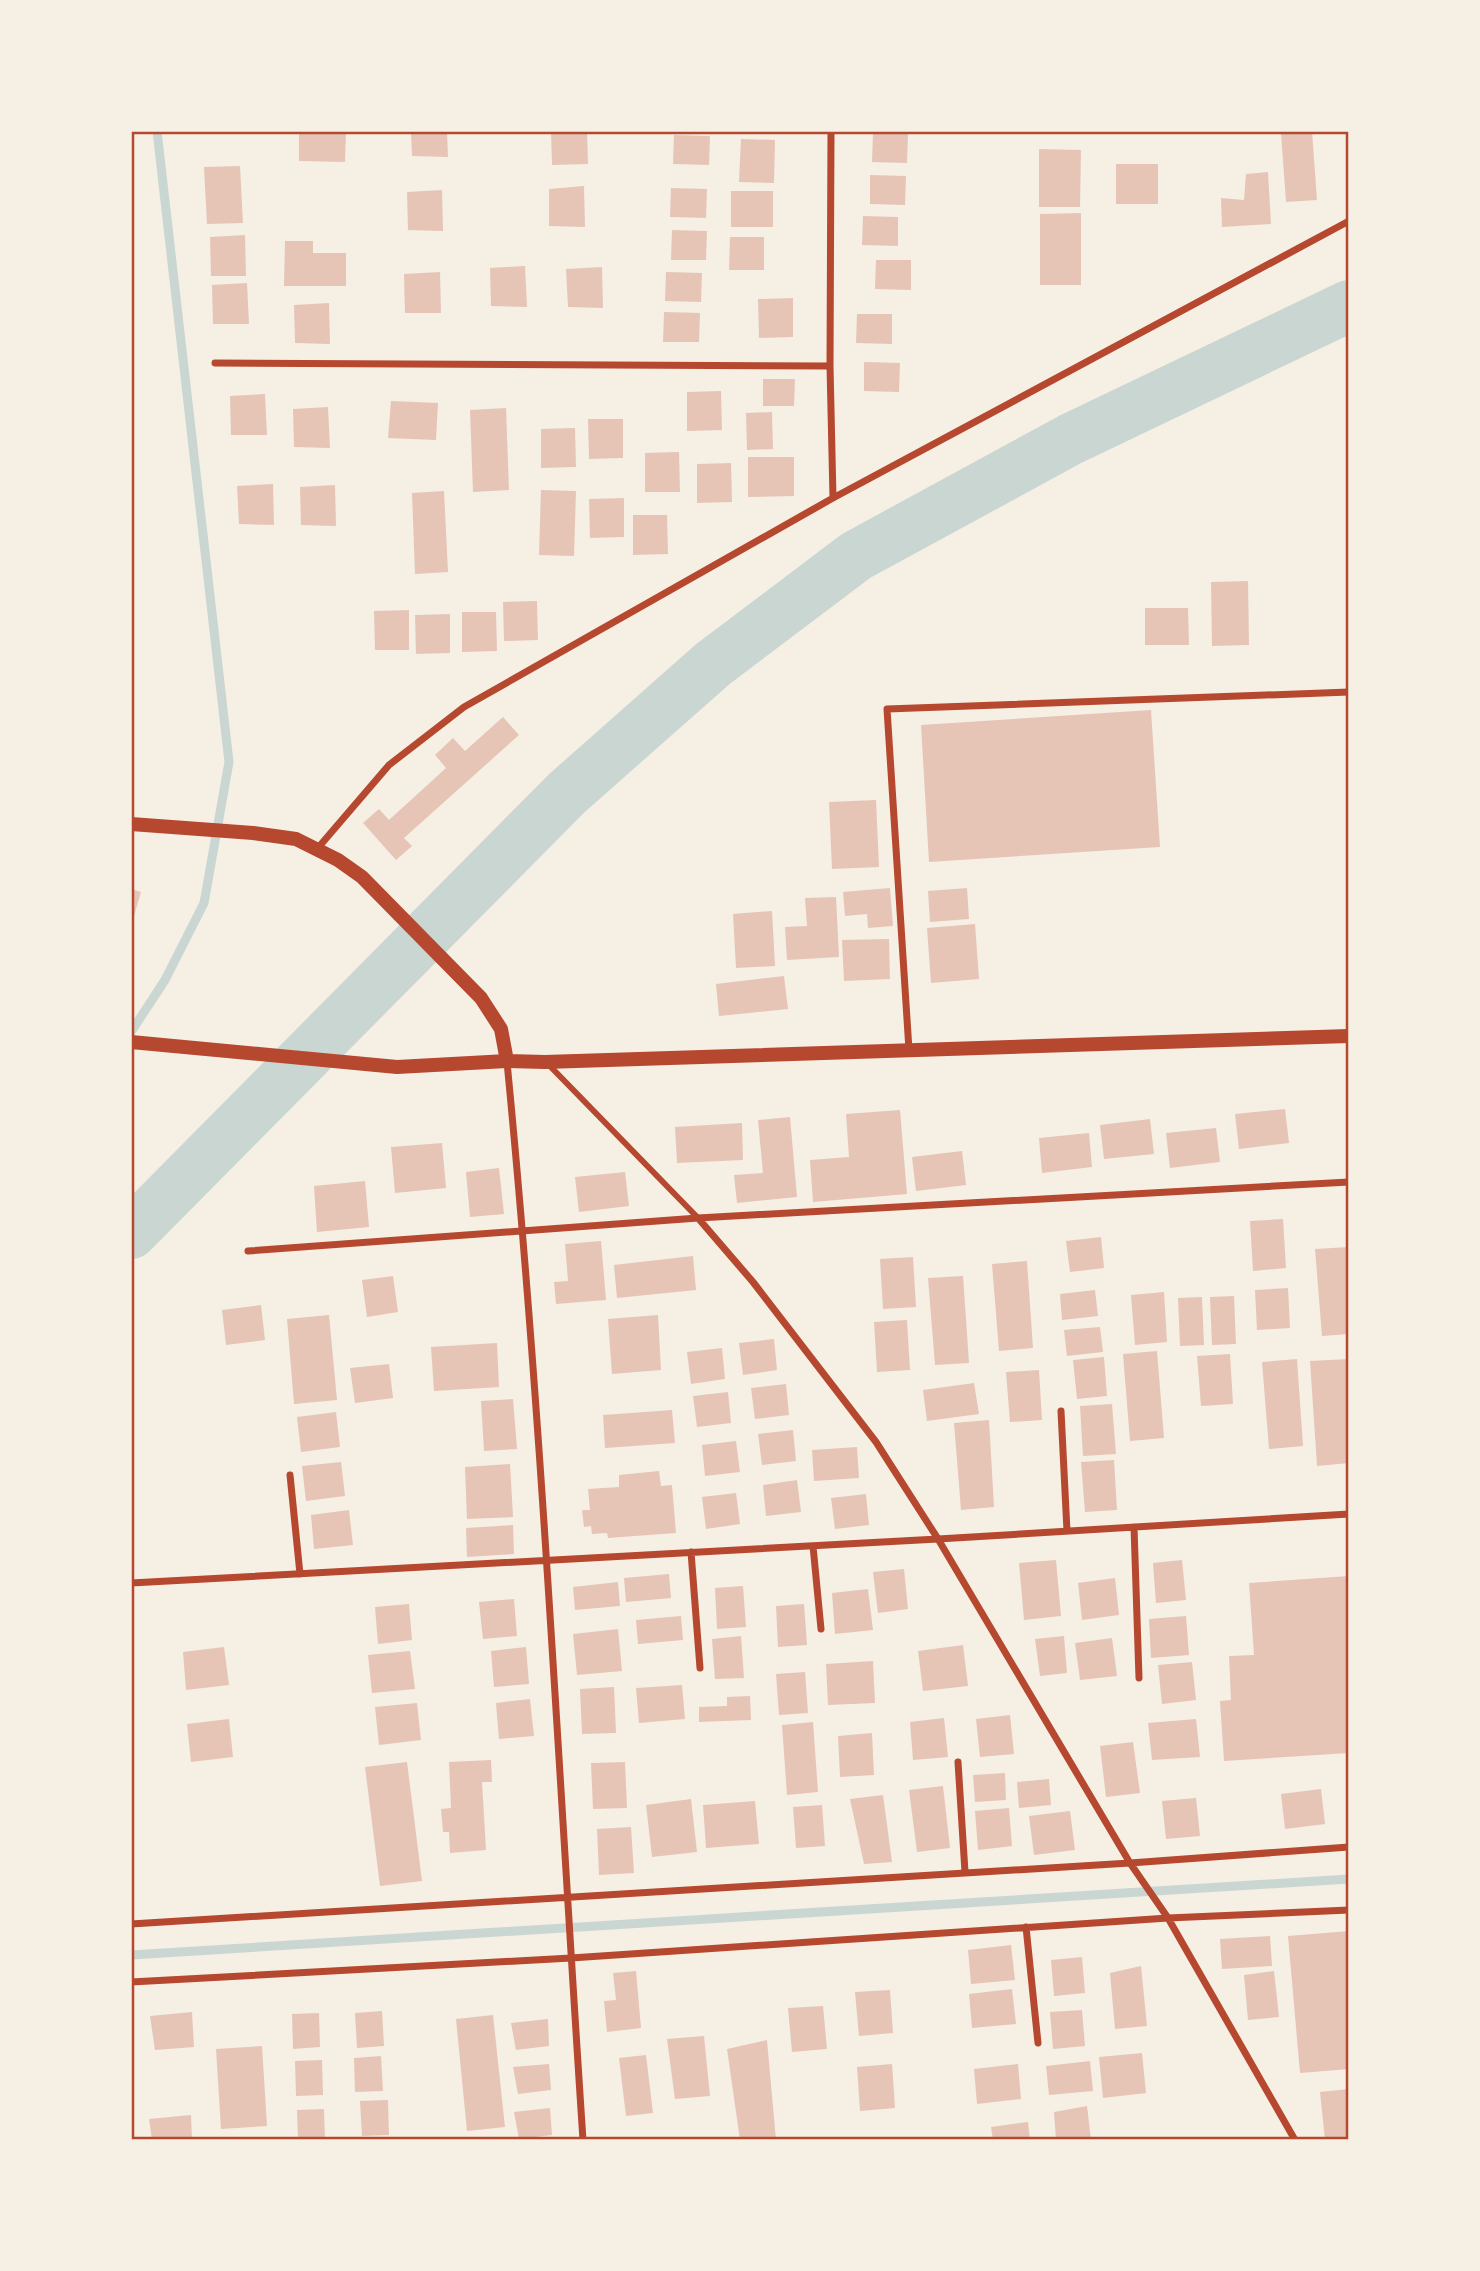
<svg xmlns="http://www.w3.org/2000/svg" width="1480" height="2271" font-family="'Fira Sans Condensed',sans-serif">
  <style>
    .lines { fill: none; stroke-linecap: round; stroke-linejoin: round }
    .stream { stroke: #c9d6d2; stroke-width: 9 }
    .river { stroke: #c9d6d2; stroke-width: 52 }
    .building { fill: #e6c5b7 }
    .pedestrian { stroke: #b5482f; stroke-width: 6 }
    .minor { stroke: #b5482f; stroke-width: 7 }
    .secondary { stroke: #b5482f; stroke-width: 14 }
    .neatline { fill: none; stroke: #b5482f; stroke-width: 2.5 }
  </style>
  <rect width="100%" height="100%" fill="#f6efe4"/>
  <g class="lines">
    <path class="stream" d="M131,1032L165,980L204,903L229,762L157,131
      M131,1955L1349,1879"/>
    <path class="river" d="M131,1233L567,793L713,664L856,556L1071,439L1349,306"/>
  </g>
  <path class="building" d="M299,131H346L345,162L299,161Z
    M411,131H447L448,157L412,156Z
    M551,131H587L588,164L552,165Z
    M1312,131L1317,200L1286,202L1281,133Z
    M873,133L908,134L907,163L872,162Z
    M674,135L710,136L709,165L673,164Z
    M741,139L775,140L774,183L739,182Z
    M1039,149L1081,150L1080,207H1039Z
    M1116,164H1158V204H1116Z
    M240,166L243,223L207,224L204,167Z
    M1268,172L1271,224L1222,227L1221,198L1244,200L1246,174Z
    M870,175L906,176L905,205L870,204Z
    M584,186L585,227L549,226V189Z
    M671,188L707,189L706,218L670,217Z
    M442,190L443,231L408,230L407,192Z
    M731,191H773V227H731Z
    M1081,213V285H1040V214Z
    M863,216L898,217V246L862,245Z
    M672,230L707,231L706,260H671Z
    M245,235L246,276H211L210,237Z
    M730,237H764V270H729Z
    M285,241H313V253H346V286H284Z
    M876,260H911V290L875,289Z
    M525,266L527,307L491,306L490,268Z
    M602,267L603,308L568,307L566,269Z
    M440,272L441,313H405L404,274Z
    M666,272L702,273L701,302L665,301Z
    M247,283L249,324H213L212,285Z
    M793,298V337L759,338L758,299Z
    M329,303L330,344L295,343L294,305Z
    M664,312L700,313L699,342H663Z
    M857,314H892V344L856,343Z
    M864,362L900,363L899,392L864,391Z
    M763,379H795L794,406H763Z
    M721,391L722,430L687,431V392Z
    M265,394L267,435H231L230,396Z
    M391,401L438,403L436,440L388,438Z
    M328,407L330,448L294,447L293,409Z
    M506,408L509,490L473,492L470,410Z
    M772,412L773,449L747,450L746,413Z
    M588,419H623V458L589,459Z
    M575,428L576,467L541,468V429Z
    M679,452L680,492H645V453Z
    M748,457H794V496L748,497Z
    M731,463L732,502L697,503V464Z
    M273,484L274,525L239,524L237,486Z
    M335,485L336,526L301,525L300,487Z
    M541,490L576,491L574,556L539,555Z
    M444,491L448,572L415,574L412,493Z
    M624,498V537L590,538L589,499Z
    M633,515H667L668,554L633,555Z
    M1248,581L1249,645L1212,646L1211,582Z
    M537,601L538,640L504,641L503,602Z
    M1145,608H1188L1189,645H1145Z
    M409,610V650H375L374,611Z
    M462,612H496L497,651L462,652Z
    M450,614V653L416,654L415,615Z
    M1151,710L1160,847L929,862L921,725Z
    M503,717L519,735L404,838L412,846L396,860L363,823L379,809L389,820L446,768L435,755L453,738L465,751Z
    M876,800L879,867L832,869L829,802Z
    M890,888L893,926L868,928L867,914L845,916L843,892Z
    M967,888L969,919L930,922L928,891Z
    M131,889L141,892L132,923H131Z
    M836,897L839,957L787,960L785,927L807,926L805,898Z
    M772,911L775,966L736,968L733,914Z
    M975,924L979,979L931,983L927,928Z
    M889,939L890,979L844,981L842,940Z
    M784,976L788,1009L719,1016L716,984Z
    M1285,1109L1289,1143L1239,1149L1235,1114Z
    M900,1110L907,1194L813,1202L810,1160L849,1157L846,1114Z
    M790,1117L797,1197L737,1203L734,1175L763,1173L758,1120Z
    M1150,1119L1154,1154L1104,1159L1100,1125Z
    M742,1123L743,1160L677,1163L675,1127Z
    M1216,1128L1220,1162L1170,1168L1166,1133Z
    M1089,1133L1092,1167L1042,1173L1039,1138Z
    M442,1143L446,1188L395,1193L391,1147Z
    M962,1151L966,1185L916,1191L912,1157Z
    M499,1168L504,1214L470,1217L466,1172Z
    M625,1172L629,1206L579,1212L575,1177Z
    M365,1181L369,1227L317,1232L314,1186Z
    M1283,1219L1286,1268L1253,1271L1250,1221Z
    M1101,1237L1104,1268L1070,1272L1066,1241Z
    M601,1241L606,1300L556,1304L554,1282L568,1281L565,1244Z
    M1349,1247V1334L1322,1336L1315,1249Z
    M693,1256L696,1290L617,1298L614,1265Z
    M913,1257L916,1307L883,1309L880,1259Z
    M1027,1261L1033,1348L999,1351L992,1264Z
    M393,1276L398,1312L367,1317L362,1280Z
    M963,1276L969,1363L935,1365L928,1278Z
    M1288,1288L1290,1328L1257,1330L1255,1290Z
    M1095,1290L1098,1316L1062,1320L1060,1294Z
    M1164,1292L1167,1342L1135,1345L1131,1295Z
    M1234,1296L1236,1344L1212,1345L1210,1297Z
    M1202,1297L1204,1345L1180,1346L1178,1298Z
    M261,1305L265,1340L226,1345L222,1310Z
    M329,1315L337,1400L294,1404L287,1319Z
    M658,1315L661,1370L612,1374L608,1319Z
    M907,1320L910,1370L877,1372L874,1322Z
    M1100,1327L1103,1352L1067,1356L1064,1330Z
    M774,1339L777,1370L743,1375L739,1343Z
    M497,1343L499,1387L434,1391L431,1347Z
    M722,1348L725,1379L691,1384L687,1352Z
    M1157,1351L1164,1438L1130,1441L1123,1354Z
    M1230,1354L1233,1404L1201,1406L1197,1356Z
    M1104,1357L1107,1396L1077,1399L1073,1360Z
    M1297,1359L1303,1446L1269,1449L1262,1362Z
    M1349,1359V1463L1317,1466L1310,1361Z
    M389,1364L393,1398L355,1403L350,1368Z
    M1039,1370L1042,1420L1010,1422L1006,1372Z
    M974,1383L979,1414L927,1421L923,1390Z
    M786,1384L789,1415L755,1419L751,1388Z
    M728,1392L731,1423L697,1427L693,1396Z
    M513,1399L517,1449L484,1451L481,1401Z
    M1112,1404L1116,1454L1083,1456L1080,1406Z
    M672,1410L675,1443L605,1448L603,1415Z
    M336,1412L340,1447L301,1452L297,1417Z
    M989,1420L994,1507L961,1510L954,1423Z
    M793,1430L796,1461L762,1465L758,1434Z
    M736,1441L740,1472L705,1476L702,1445Z
    M857,1447L859,1478L814,1481L812,1450Z
    M1114,1460L1117,1510L1085,1512L1081,1462Z
    M341,1462L345,1496L306,1501L302,1466Z
    M510,1464L513,1517L467,1519L465,1467Z
    M659,1471L661,1486L672,1485L676,1533L608,1538L607,1533L592,1534L591,1526L584,1527L582,1510H590L588,1489L619,1487V1475Z
    M797,1480L801,1512L766,1516L763,1485Z
    M736,1493L740,1524L706,1529L702,1497Z
    M866,1494L869,1525L835,1529L831,1498Z
    M349,1510L353,1545L314,1549L311,1515Z
    M513,1525L514,1554L467,1557L466,1528Z
    M1056,1560L1061,1616L1024,1620L1019,1563Z
    M1182,1560L1186,1600L1156,1603L1153,1563Z
    M904,1569L908,1609L878,1613L873,1572Z
    M669,1574L671,1598L626,1602L624,1578Z
    M1349,1576V1753L1224,1761L1220,1701L1231,1700L1229,1656L1254,1655L1249,1583Z
    M1115,1578L1119,1615L1082,1620L1078,1583Z
    M618,1582L620,1606L575,1610L573,1587Z
    M743,1586L746,1627L717,1629L715,1588Z
    M868,1589L873,1630L835,1634L832,1593Z
    M514,1599L517,1636L483,1639L479,1602Z
    M409,1604L412,1640L378,1644L375,1607Z
    M804,1604L807,1645L778,1647L776,1606Z
    M681,1616L683,1640L638,1644L636,1620Z
    M1186,1616L1189,1655L1151,1658L1149,1619Z
    M618,1629L622,1671L577,1675L573,1634Z
    M741,1636L744,1678L715,1679L712,1639Z
    M1064,1636L1067,1673L1040,1676L1035,1639Z
    M1112,1638L1117,1676L1080,1680L1075,1643Z
    M963,1645L968,1686L923,1691L918,1651Z
    M224,1647L229,1685L186,1690L183,1652Z
    M526,1647L529,1684L494,1687L491,1651Z
    M410,1651L415,1689L372,1693L368,1655Z
    M873,1661L875,1703L828,1705L826,1664Z
    M1192,1662L1196,1700L1162,1704L1158,1665Z
    M805,1672L808,1713L779,1715L776,1674Z
    M682,1685L685,1719L639,1723L636,1688Z
    M614,1687L616,1733L582,1734L580,1689Z
    M750,1696L751,1720L699,1722V1707L727,1706V1697Z
    M530,1699L534,1736L499,1739L496,1703Z
    M417,1703L421,1740L379,1745L375,1707Z
    M1010,1715L1014,1754L980,1757L976,1719Z
    M944,1718L948,1757L913,1760L910,1722Z
    M229,1719L233,1757L191,1762L187,1724Z
    M1196,1719L1200,1757L1152,1760L1148,1723Z
    M813,1722L818,1792L787,1795L782,1725Z
    M872,1733L874,1775L840,1777L838,1736Z
    M1133,1742L1140,1793L1106,1797L1100,1746Z
    M491,1760L492,1782H482L486,1850L450,1853L449,1832H443L441,1809L451,1808L449,1762Z
    M407,1762L422,1881L380,1886L365,1767Z
    M625,1762L627,1808L593,1809L591,1763Z
    M1005,1773L1006,1800L975,1802L973,1775Z
    M1049,1779L1051,1805L1019,1808L1017,1782Z
    M943,1786L950,1848L917,1852L909,1790Z
    M1321,1789L1325,1824L1285,1829L1281,1794Z
    M883,1795L892,1862L864,1864L850,1799Z
    M1196,1798L1200,1836L1166,1839L1162,1801Z
    M691,1799L697,1852L652,1857L646,1805Z
    M755,1801L759,1844L706,1848L703,1805Z
    M822,1805L825,1846L796,1848L793,1807Z
    M1009,1808L1012,1846L978,1850L975,1811Z
    M1070,1811L1075,1850L1034,1855L1029,1816Z
    M631,1827L634,1873L599,1875L597,1829Z
    M1349,1931V2069L1300,2073L1288,1936Z
    M1270,1936L1272,1966L1222,1969L1220,1939Z
    M1011,1945L1015,1980L971,1984L968,1950Z
    M1082,1957L1085,1993L1054,1996L1051,1960Z
    M1141,1966L1147,2026L1115,2029L1110,1973Z
    M636,1971L641,2028L607,2032L604,2001L616,2000L613,1973Z
    M1274,1971L1279,2017L1248,2020L1244,1975Z
    M1012,1989L1016,2024L972,2028L969,1994Z
    M890,1990L893,2033L859,2036L855,1992Z
    M823,2006L827,2049L792,2052L788,2008Z
    M1082,2010L1085,2046L1053,2049L1050,2012Z
    M382,2011L384,2046L357,2048L355,2013Z
    M192,2012L194,2047L155,2050L150,2016Z
    M319,2013L320,2047L293,2049L292,2014Z
    M493,2015L505,2127L467,2131L456,2019Z
    M548,2019L549,2046L516,2050L511,2023Z
    M704,2036L710,2096L675,2099L667,2039Z
    M767,2040L776,2140H740L727,2049Z
    M262,2046L267,2126L221,2129L216,2049Z
    M1142,2053L1146,2093L1103,2098L1099,2057Z
    M646,2055L653,2113L626,2116L619,2058Z
    M381,2056L383,2091L355,2092L354,2058Z
    M322,2060L323,2095L296,2096L295,2061Z
    M1090,2061L1093,2091L1049,2095L1046,2066Z
    M549,2064L551,2090L518,2094L513,2067Z
    M892,2064L895,2108L860,2111L857,2067Z
    M1018,2064L1021,2099L977,2104L974,2069Z
    M1349,2089V2140H1325L1320,2092Z
    M388,2100L389,2135L362,2136L360,2101Z
    M1087,2106L1091,2140H1056L1054,2112Z
    M550,2108L552,2135L519,2139L514,2112Z
    M324,2109L325,2140H298L297,2110Z
    M191,2115L192,2140H152L149,2119Z
    M1028,2122L1030,2140H993L991,2127Z"/>
  <g class="lines">
    <path class="pedestrian" d="M547,1063L698,1218"/>
    <path class="minor" d="M831,131L830,366L833,498
      M215,363L830,366
      M317,849L389,765L464,707L833,498L1349,221
      M909,1050L887,709L1349,692
      M507,1062C542,1420 559,1780 583,2140
      M698,1218L753,1282L876,1442L938,1539L1130,1863L1168,1918L1295,2140
      M248,1251L698,1218L1349,1182
      M1061,1411L1067,1531
      M290,1475L300,1574
      M1134,1527L1139,1678
      M813,1546L821,1629
      M691,1552L700,1668
      M131,1583L938,1539L1349,1514
      M958,1762L965,1872
      M131,1924L1130,1863L1349,1847
      M1026,1927L1038,2043
      M131,1982L571,1958L1168,1918L1349,1910"/>
    <path class="secondary" d="M131,824L253,833L296,839L338,860L362,877L481,998L501,1029L507,1061
      M131,1042L397,1067L507,1061L545,1062L1349,1036"/>
  </g>
  <rect width="1480" height="2271" fill="none" stroke="#f6efe4" stroke-width="266"/>
  <rect x="133" y="133" width="1214" height="2005" class="neatline"/>
</svg>
